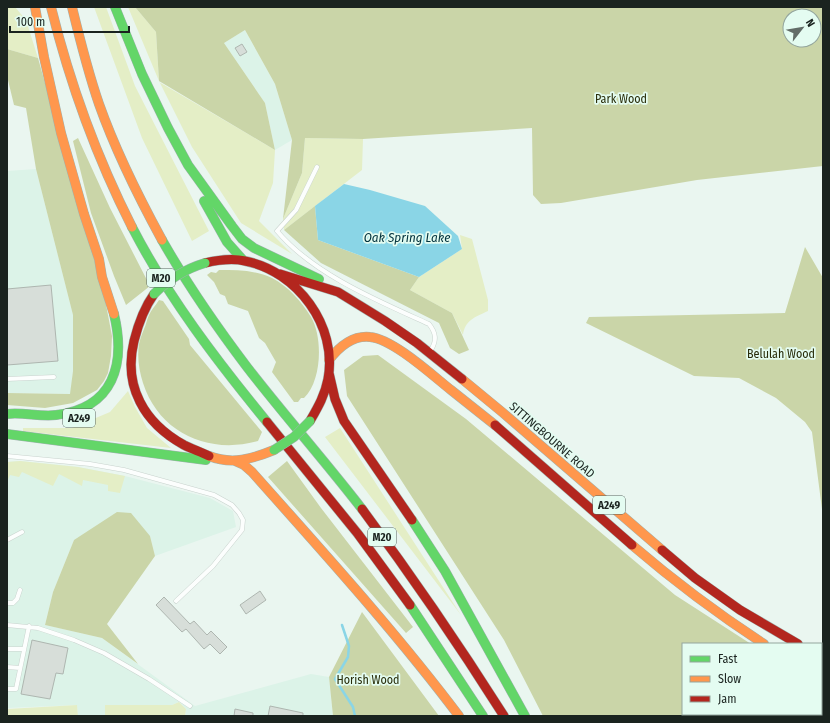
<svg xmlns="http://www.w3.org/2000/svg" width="830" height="723" font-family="'Fira Sans Condensed',sans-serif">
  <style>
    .built { fill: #dcf3e8 }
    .green { fill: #e4eec6 }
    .forest { fill: #cad5a8; fill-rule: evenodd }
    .water { fill: #8ad5e6 }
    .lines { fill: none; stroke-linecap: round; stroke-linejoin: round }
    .stream { stroke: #8ad5e6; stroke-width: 2.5 }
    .building { fill: #d7ded9; stroke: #aeb6b0 }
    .lane-casing { stroke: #c9d3ce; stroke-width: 5 }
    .fast-casing { stroke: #9fb2af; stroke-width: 10 }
    .slow-casing { stroke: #9fb2af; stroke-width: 10 }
    .jam-casing { stroke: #9fb2af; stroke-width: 10 }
    .lane { stroke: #fcfefd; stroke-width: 4 }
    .fast { stroke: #63d668; stroke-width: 9 }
    .slow { stroke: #ff974d; stroke-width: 9 }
    .jam { stroke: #b3261e; stroke-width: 9 }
    .fast-bridge-casing { stroke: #9fb2af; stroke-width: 10; stroke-linecap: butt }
    .fast-bridge { stroke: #63d668; stroke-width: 9 }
    .labels { text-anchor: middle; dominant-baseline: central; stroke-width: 3.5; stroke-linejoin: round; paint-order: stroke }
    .shield { fill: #e4fcf1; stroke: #57645e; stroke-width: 1 }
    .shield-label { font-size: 11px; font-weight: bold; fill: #1a231f }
    .park-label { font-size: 12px; fill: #282c09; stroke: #e4fcf1 }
    .street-label { font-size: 12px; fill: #1a231f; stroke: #e4fcf1 }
    .water-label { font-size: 13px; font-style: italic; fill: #00313c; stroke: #e4fcf1 }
  </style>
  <rect width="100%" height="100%" fill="#eaf6f0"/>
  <path class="built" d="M245,30L275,84L292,140L275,150L265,103L224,43Z
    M36,169L73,315V371L71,394L7,393V171Z
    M20,461L78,467L125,476L210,498L233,511L236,527L155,556L150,536L74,540L53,592L45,625L102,638L195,706L311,674L329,677L333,716H185L186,709L179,702L172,705L105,706V716H78L77,705L7,708V462Z"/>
  <path class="green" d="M7,7H15L26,20L38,58L7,49Z
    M94,7H106L135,86L209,231L192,241L142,138Z
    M128,7H135L156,32L159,82L275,150L273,183L259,221L292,254L241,223L192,147L159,81Z
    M305,138L363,139L362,170L284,230L283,219L302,173Z
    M460,235L472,239L488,300V311C475,317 465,320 463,335L452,313L410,290L419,277L462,249Z
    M128,391L135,407L147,428L171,448L23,431V428H72L110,412Z
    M340,428L461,615L325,437Z
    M20,461L78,467L125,476L120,493L108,491V485L83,480L82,486L59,474L53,486L22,472L19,477L10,475L7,482V462Z
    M179,702L186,709L185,716H105V705H172Z
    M77,705L78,716H7V709Z"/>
  <path class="forest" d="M135,7H823V166L697,180L561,203L541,204L533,195L532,128L363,139L305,138L302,173L283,219L292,140L275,84L245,30L224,43L265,103L275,150L159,81L156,32ZM790,16H814V40H790Z
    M7,49L38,58L104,294L112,336L111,356L108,373L104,381L97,390L73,403L45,408L7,405V393L70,394L73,371V315L36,169L26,108L14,105L7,76Z
    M78,138L110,208L150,286L126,305L114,276L91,213L73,141Z
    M315,206L318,240L419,277L410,290L452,313L469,350L459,354L450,348L439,323L321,263L284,230Z
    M805,247L823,278V517L812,432L805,422L776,398L739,378L694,376L586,323L589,317L785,313Z
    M219,270C237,270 255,270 272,278C289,287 301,301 311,317C323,337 322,381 304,398H301L298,402H294L272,372L276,362L265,343L259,338L248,311L228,304L225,296L220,294L214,282L207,275L211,272L216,273Z
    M159,300L163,301L189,339L190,345L262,432L258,441C209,455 159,433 143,383C139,371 137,357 139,344C140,339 142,334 144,329C146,325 147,319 149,315C151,310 156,305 159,300Z
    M378,355L466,419L675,595L751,644H683V714H821V688L823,689V716H543L504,640L347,396L344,370L363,356Z
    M287,461L321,508L413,627L406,633L268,477Z
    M117,512L131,513L150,536L155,556L107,624L138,664L102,638L45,625L53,592L74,540Z
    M362,612L439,716H333L329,677Z"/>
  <path class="water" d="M344,184L370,190L425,206L458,236L462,249L419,277L318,240L315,206Z"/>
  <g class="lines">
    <path class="stream" d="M342,625L349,646L348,657L335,679L353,707L355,716"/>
  </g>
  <path class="building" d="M242,44L247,52L240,56L235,48Z
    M51,285L58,361L7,365V289Z
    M260,591L266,600L246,614L240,605Z
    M164,597L190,624L194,621L207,635L211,631L227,647L220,654L210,644L204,649L186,629L182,632L156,605Z
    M32,640L68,648L63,674L56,673L50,699L21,694Z
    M270,706L303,713V716H268Z
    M235,709L253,713V716H234Z"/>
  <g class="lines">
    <defs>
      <path id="lane" d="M317,167L296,210L277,231C313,274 378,301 429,324C436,333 437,340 431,350
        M7,379L54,377
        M7,456L90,464L124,470L214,495L232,505L239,513L243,520L242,530L213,566L176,601
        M7,540L22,532
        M7,603H13L17,599L20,590
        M7,625L38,628L74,640L104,653L149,679L190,706
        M7,649H24
        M7,667L20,668
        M7,689H16L29,626"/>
      <path id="fast" d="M115,7L142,74L168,128L188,165L232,226L242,239L254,248L319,279
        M204,201L227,242L243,260
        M132,227C168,297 217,361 267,422
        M162,240C187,284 216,326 247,367C284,415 325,461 362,509
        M7,414C23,412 40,417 56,415C114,408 126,364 114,314
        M7,434L206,460
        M412,520L445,571L525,716
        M410,605L483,716"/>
      <path id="slow" d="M35,7L44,57L61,133L84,214L99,259L102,277L114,314
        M51,7C70,84 96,156 132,227
        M72,7C80,40 88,72 99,104C116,152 138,196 162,240
        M329,360C339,347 352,335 370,337C393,339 432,375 451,390C466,402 480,413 495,425
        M462,379L502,412L662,550
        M209,456C232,465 252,459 274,450
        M235,461L244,465L252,472C323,552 395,631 459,716
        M632,545C674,581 718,614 764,644
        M821,655L823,656"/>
      <path id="jam" d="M205,263C218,260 232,258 245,261C297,271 338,326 328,379C325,395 318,407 310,421
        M280,274L338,292L385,321L417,343L462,379
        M154,294C144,308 138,325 134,341C123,386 144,423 184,445C192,449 201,452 209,456
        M329,373L335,399L344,421L412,520
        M267,422L358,534L410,605
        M495,425L632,545
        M362,509C412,576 459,645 504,716
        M662,550L695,578L740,610L798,644
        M821,675L823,676"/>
    </defs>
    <use href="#lane" class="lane-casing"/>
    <use href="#fast" class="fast-casing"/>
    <use href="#slow" class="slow-casing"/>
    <use href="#jam" class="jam-casing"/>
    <use href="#lane" class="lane"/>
    <use href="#fast" class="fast"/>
    <use href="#slow" class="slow"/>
    <use href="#jam" class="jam"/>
    <defs>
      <path id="fast-bridge" d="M154,294C169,279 185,269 205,263
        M274,450L294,437L310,421"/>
    </defs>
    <use href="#fast-bridge" class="fast-bridge-casing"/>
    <use href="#fast-bridge" class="fast-bridge"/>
  </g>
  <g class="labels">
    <g class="shield">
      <rect x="147" y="269" width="28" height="18" rx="3"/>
      <rect x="63" y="409" width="32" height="18" rx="3"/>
      <rect x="593" y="496" width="32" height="18" rx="3"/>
      <rect x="368" y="528" width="28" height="18" rx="3"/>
    </g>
    <g class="shield-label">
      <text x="161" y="278">M20</text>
      <text x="79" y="418">A249</text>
      <text x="609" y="505">A249</text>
      <text x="382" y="537">M20</text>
    </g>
    <g class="park-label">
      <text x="621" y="99">Park Wood</text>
      <text x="781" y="354">Belulah Wood</text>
      <text x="368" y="680">Horish Wood</text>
    </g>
    <g class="street-label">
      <text transform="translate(552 440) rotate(41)">SITTINGBOURNE ROAD</text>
    </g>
    <g class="water-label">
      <text x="407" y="237">Oak Spring Lake</text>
    </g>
  </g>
  <rect width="830" height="723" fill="none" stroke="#1a231f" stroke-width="16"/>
  <rect x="682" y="643" width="140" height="72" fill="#e4fcf1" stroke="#93a59d"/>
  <rect x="690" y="656" width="20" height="6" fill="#63d668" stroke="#93a59d"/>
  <text x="718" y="663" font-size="12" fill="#1a231f">Fast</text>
  <rect x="690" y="676" width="20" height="6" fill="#ff974d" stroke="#93a59d"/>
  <text x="718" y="683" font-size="12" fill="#1a231f">Slow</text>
  <rect x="690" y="696" width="20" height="6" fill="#b3261e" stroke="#93a59d"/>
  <text x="718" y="703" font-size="12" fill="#1a231f">Jam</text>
  <g transform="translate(802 28) rotate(59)"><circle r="19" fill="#e4fcf1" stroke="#93a59d"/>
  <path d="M0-3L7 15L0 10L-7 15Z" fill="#636d68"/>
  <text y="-6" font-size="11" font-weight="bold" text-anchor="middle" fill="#1a231f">N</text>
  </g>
  <path d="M10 26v6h119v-6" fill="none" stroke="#1a231f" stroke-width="2"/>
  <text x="16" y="26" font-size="12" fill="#1a231f" stroke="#e4fcf1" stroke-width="3" paint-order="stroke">100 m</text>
</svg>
